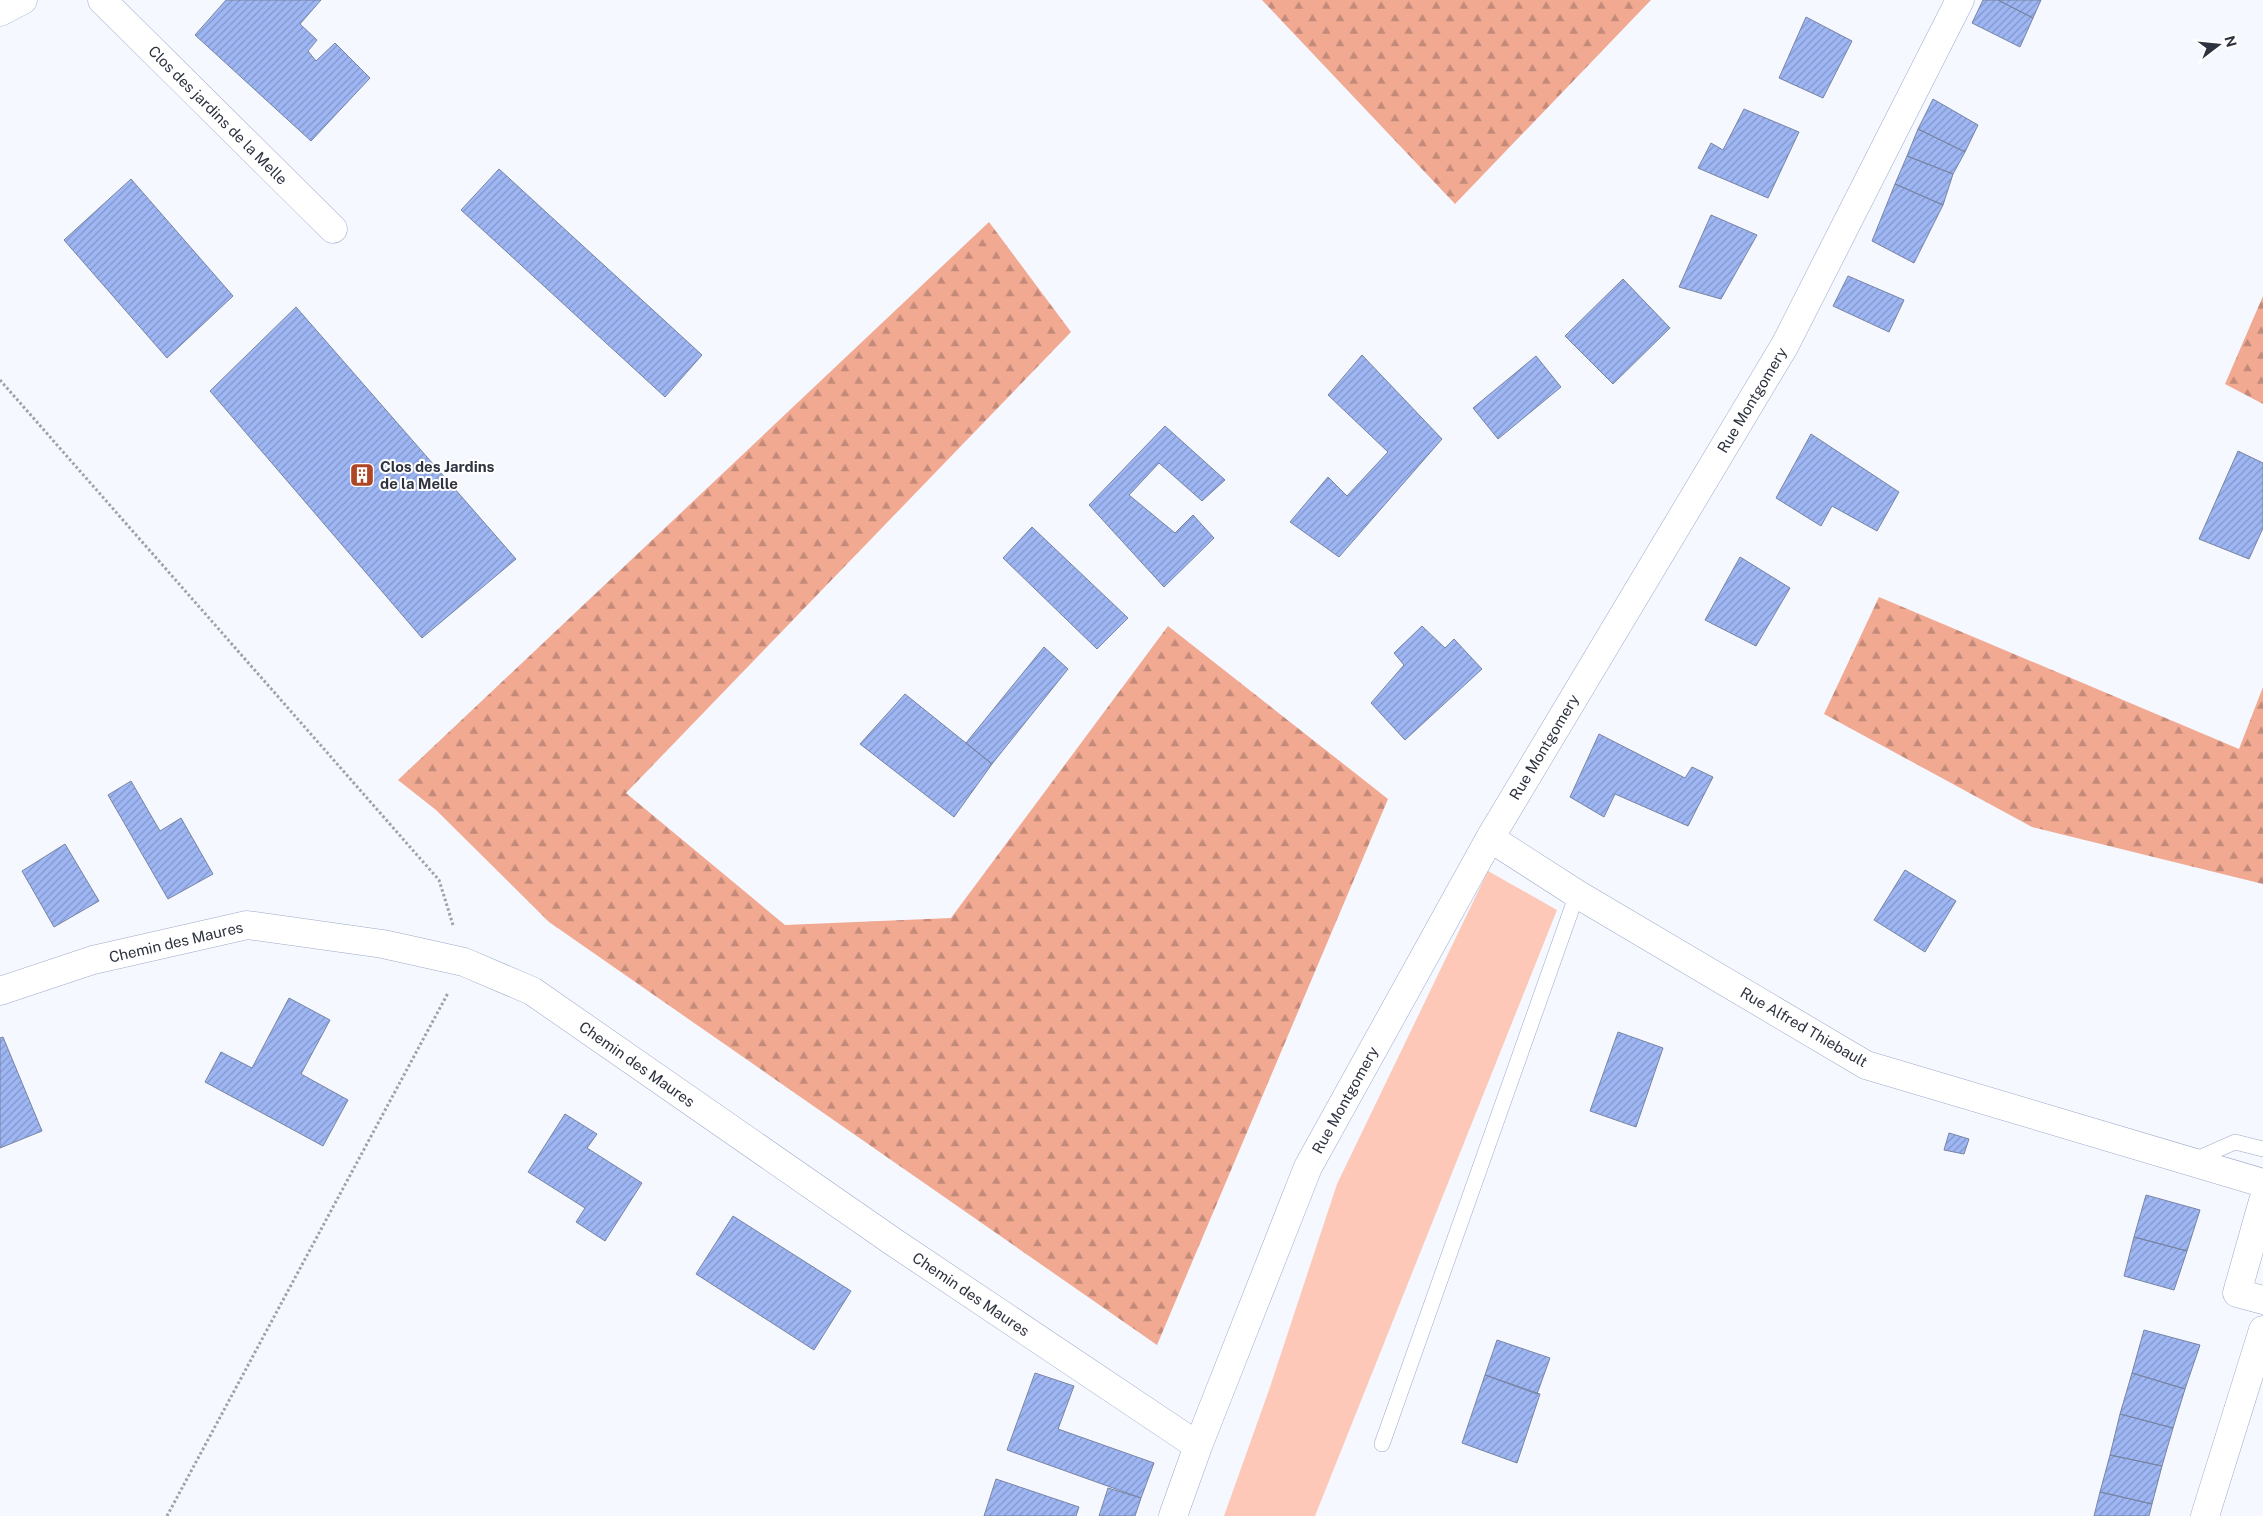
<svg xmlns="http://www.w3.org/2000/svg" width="2263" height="1516" font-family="'Public Sans',sans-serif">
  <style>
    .forest { fill: url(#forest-firs) }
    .park { fill: #fdc8b7 }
    .building { fill: url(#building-hatch); stroke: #7884a1 }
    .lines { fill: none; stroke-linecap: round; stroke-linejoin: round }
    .service-casing { stroke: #9daac9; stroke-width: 16 }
    .minor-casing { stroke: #9daac9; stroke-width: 29 }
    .primary-casing { stroke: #9daac9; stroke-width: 29 }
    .path { stroke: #9da1aa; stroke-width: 3; stroke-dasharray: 2.5 2.5; stroke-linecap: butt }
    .service { stroke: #fff; stroke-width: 15 }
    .minor { stroke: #fff; stroke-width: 28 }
    .primary { stroke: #fff; stroke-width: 28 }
    .labels { text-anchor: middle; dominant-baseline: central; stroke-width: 4; stroke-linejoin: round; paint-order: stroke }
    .street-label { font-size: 15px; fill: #2e333f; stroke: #fff }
    .poi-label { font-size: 15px; font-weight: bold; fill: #2e333f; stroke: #fff; text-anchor: start }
  </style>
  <defs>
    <pattern id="forest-firs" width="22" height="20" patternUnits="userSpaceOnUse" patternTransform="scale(1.25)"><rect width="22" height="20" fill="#f2a992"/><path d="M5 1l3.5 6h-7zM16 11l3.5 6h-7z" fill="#c48a79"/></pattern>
    <pattern id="building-hatch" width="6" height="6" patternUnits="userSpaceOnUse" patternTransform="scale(1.25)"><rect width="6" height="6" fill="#9eb6f4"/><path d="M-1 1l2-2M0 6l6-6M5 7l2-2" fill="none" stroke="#8195c7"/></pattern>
  </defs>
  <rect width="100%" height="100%" fill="#f5f8ff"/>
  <path class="forest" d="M1262,0H1651L1455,204Z
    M989,222L1071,332L626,793L785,925L951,918L1168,626L1388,799L1157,1345L549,922L436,810L398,780Z
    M2263,296V404L2225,384Z
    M1879,597L2239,749L2263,687V884L2032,827L1824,714Z"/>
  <path class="park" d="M1488,871L1557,910L1315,1516H1224L1269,1390L1337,1184Z"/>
  <path class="building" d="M226,0H321L300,24L317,40L308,51L316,61L335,43L370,78L311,141L195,35Z
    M1983,0H1998L2033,18L2020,47L1972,23Z
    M1998,0H2041L2033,18Z
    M1806,17L1852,41L1823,98L1779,78Z
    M1933,99L1978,125L1965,152L1918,129Z
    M1744,109L1799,132L1768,198L1698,168L1711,143L1723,150Z
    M1918,129L1965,152L1953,174L1907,156Z
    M1907,156L1953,174L1943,205L1895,184Z
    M499,169L702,355L665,397L461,210Z
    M131,179L233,296L167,358L64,240Z
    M1895,184L1943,205L1914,263L1872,241Z
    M1711,215L1757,235L1721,299L1679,287Z
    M1848,276L1904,300L1889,332L1833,306Z
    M1623,279L1670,328L1613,384L1565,336Z
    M296,307L516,559L422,638L210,391Z
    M1362,355L1442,439L1339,557L1290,522L1328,477L1347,496L1388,452L1328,395Z
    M1536,356L1561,387L1498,439L1473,408Z
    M1165,426L1225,480L1202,501L1159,463L1129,495L1175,533L1193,515L1214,538L1164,587L1089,505Z
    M1811,434L1899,492L1877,531L1832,506L1821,526L1776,498Z
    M2238,451L2263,463V528L2249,559L2199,539Z
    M1032,527L1128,618L1097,649L1003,558Z
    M1740,557L1790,588L1756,646L1705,620Z
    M1422,626L1445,648L1454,639L1482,669L1405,740L1371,703L1404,665L1394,653Z
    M1044,647L1068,669L992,764L966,743Z
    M905,694L992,764L954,817L860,744Z
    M1599,734L1685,778L1692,767L1713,777L1688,826L1615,794L1604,817L1570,797Z
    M131,781L160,831L181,818L213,874L168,899L108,795Z
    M65,844L99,901L54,927L22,871Z
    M1905,870L1956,901L1925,952L1874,920Z
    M289,998L330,1020L301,1074L348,1100L323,1146L205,1082L221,1052L252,1068Z
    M1618,1032L1663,1048L1636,1127L1590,1111Z
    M3,1037L42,1131L0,1148V1038Z
    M565,1114L597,1134L587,1148L642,1183L605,1241L576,1222L585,1208L528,1172Z
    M1949,1133L1969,1139L1964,1154L1944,1150Z
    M2146,1195L2200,1210L2187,1251L2134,1237Z
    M733,1216L851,1291L814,1350L696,1274Z
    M2134,1237L2187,1251L2174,1290L2124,1276Z
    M2144,1330L2200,1345L2185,1389L2132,1373Z
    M1497,1340L1550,1358L1537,1394L1485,1375Z
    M1035,1373L1074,1386L1058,1429L1154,1463L1141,1498L1007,1450Z
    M2132,1373L2185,1389L2173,1428L2120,1414Z
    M1485,1375L1540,1394L1517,1463L1462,1443Z
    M2120,1414L2173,1428L2162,1466L2110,1455Z
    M2110,1455L2162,1466L2152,1504L2100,1492Z
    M996,1479L1079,1507L1076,1516H984Z
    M1108,1488L1141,1498L1135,1516H1099Z
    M2100,1492L2152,1504L2149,1516H2094Z"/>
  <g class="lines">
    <defs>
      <path id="service" d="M2192,1161L2235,1142L2263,1149
        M1382,1444L1577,894"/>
      <path id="minor" d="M102,0L333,229
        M1490,838L1577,894L1866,1065L2263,1183
        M0,991L93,960L247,925L383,944L464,962L532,991L895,1243L1198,1446
        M2263,1201L2237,1293L2263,1300
        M1173,1516L1198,1446L1308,1167L1490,838L1785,345L1960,0
        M2205,1516L2263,1330"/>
      <path id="primary" d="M0,12L23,0"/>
    </defs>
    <use href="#service" class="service-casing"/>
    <use href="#minor" class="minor-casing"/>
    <use href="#primary" class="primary-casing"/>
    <path class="path" d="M0,380L439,880L453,925
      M167,1516L448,993"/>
    <use href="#service" class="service"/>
    <use href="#minor" class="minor"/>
    <use href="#primary" class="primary"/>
  </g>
  <defs>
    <symbol id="building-square" viewBox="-11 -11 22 22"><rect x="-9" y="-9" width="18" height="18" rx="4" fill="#ae4625" stroke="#fff"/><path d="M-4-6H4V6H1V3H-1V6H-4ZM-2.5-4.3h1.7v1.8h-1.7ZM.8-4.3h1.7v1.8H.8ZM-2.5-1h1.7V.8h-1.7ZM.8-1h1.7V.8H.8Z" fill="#fff"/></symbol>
  </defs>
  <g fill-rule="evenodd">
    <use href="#building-square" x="348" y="461" width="28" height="28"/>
  </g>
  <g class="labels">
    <g class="street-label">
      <text transform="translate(218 115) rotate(45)">Clos des jardins de la Melle</text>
      <text transform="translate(1752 400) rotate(-59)">Rue Montgomery</text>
      <text transform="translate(1544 747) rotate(-59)">Rue Montgomery</text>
      <text transform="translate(176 942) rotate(-13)">Chemin des Maures</text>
      <text transform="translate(1804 1027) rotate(30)">Rue Alfred Thiebault</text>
      <text transform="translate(637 1064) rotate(35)">Chemin des Maures</text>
      <text transform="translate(1345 1100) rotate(-61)">Rue Montgomery</text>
      <text transform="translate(971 1294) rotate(34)">Chemin des Maures</text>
    </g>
    <g class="poi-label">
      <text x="380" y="466">Clos des Jardins<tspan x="380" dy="17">de la Melle</tspan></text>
    </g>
  </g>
  <g transform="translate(2218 45) rotate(74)" stroke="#ffffff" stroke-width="4" paint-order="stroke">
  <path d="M0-4L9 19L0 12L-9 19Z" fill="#2e333f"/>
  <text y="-8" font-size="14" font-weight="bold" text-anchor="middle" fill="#2e333f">N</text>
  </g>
</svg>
